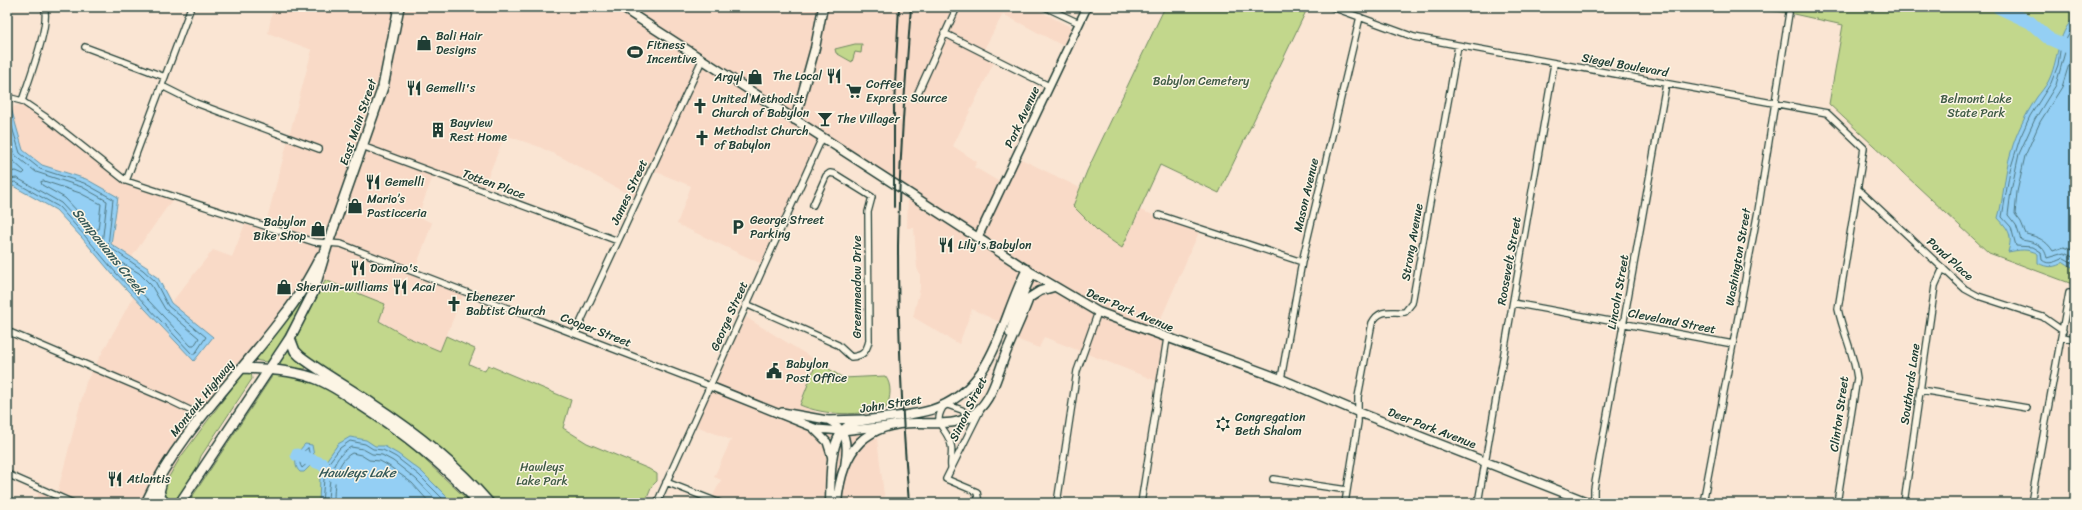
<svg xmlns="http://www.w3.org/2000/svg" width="2082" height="510" font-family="Sriracha,sans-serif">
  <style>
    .built { fill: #f9dac7 }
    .green { fill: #c2d78c; stroke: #708a60 }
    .water { fill: #94cff4; stroke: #6595a7 }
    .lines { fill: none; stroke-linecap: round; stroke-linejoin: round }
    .shore { stroke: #4e7781; stroke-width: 1 }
    .river { stroke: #94cff4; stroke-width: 13 }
    .minor-casing { stroke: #1f3d34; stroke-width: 8 }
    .tertiary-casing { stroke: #1f3d34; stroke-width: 10 }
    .secondary-casing { stroke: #1f3d34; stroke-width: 11 }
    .primary-casing { stroke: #1f3d34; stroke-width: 12 }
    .minor { stroke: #fcf5e5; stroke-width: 5.5 }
    .tertiary { stroke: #fcf5e5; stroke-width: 7 }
    .secondary { stroke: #fcf5e5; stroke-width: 8 }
    .primary { stroke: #fcf5e5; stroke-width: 9 }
    .rail { stroke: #1f3d34; stroke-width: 2 }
    .labels { text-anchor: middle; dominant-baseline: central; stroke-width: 3; stroke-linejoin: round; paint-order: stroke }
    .poi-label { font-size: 12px; fill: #1f3d34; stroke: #fcf5e5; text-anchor: start }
    .street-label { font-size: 12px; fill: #1f3d34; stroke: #fcf5e5 }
    .park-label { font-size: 12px; fill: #405c46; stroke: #fcf5e5 }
    .water-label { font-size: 13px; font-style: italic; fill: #365a5a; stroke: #fcf5e5 }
  </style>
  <rect width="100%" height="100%" fill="#fae5d3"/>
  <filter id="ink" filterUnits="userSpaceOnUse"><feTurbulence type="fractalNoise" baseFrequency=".025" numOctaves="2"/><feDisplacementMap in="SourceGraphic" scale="8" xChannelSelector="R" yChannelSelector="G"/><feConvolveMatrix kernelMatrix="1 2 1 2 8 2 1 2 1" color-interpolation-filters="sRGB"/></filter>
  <g filter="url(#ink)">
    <path class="built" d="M273,7H1032L1076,30L1067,48L1003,14L983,51L997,56L953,146L977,162L974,167L1003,184L1017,157L1080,188L1073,206L1122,247L1140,210L1199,232L1155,332L1167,337L1162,383L1044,337L1039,348L1016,339L1018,331L972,309L959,344L913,317L920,288V275L917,268L914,228H907L908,195L822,139L764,265L677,224L691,186L649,169L638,200L563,158L537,146L505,135L482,191L434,173L418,216L432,223L415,270L465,290L440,351L409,338L379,321L384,304L318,278L329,252L284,313L200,412L164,503H36L39,491L56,498L86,382L133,297L194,361L212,337L171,303L213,250L232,257L245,224L264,230L312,50L268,33Z
      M22,103L126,185L172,200L131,258L111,244L118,197L86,179L42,165L23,150L11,108Z
      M739,313L817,361L800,405L877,439L885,503H725L712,498L721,480L714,477L731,440L694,425Z"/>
    <path class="green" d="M1165,7H1308L1219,193L1160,165L1122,248L1099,232L1073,206L1087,171Z
      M1747,7H2075V285L1989,253L1829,104L1843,25L1789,13Z
      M855,44H862L861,53L855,52L852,62L836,53L835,49Z
      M325,280L385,304L379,321L409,338L440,351L446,336L475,349L469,364L485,371L488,365L571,400L563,428L587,443L649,469L657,474V481L652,486L645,503H496C438,442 372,396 301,354L295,343L297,337L294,336L318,292H321Z
      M304,295C305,303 276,350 270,361L266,362L254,360Z
      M288,348L291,355L306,367L305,369L281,366L280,363L277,365Z
      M817,361L843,378L885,376C892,384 891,398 886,408C860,416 826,416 800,405Z
      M248,371L251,372L252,379L201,456L196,470L176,500L172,502L164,500V485L180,458L243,373Z
      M277,374L314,381L365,412L411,447L471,503H188L273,375Z"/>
    <path class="water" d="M2075,17V269L2064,262C2055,268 2047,268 2038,263V254C2028,248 2019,250 2008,252C2013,235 2009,230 1998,218C2004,197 2004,174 2011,152C2016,133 2026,114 2037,97C2041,92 2045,87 2048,82C2059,61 2056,34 2075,17Z
      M7,107L11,108L23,150L42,165L86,179L118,197L111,244L148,268V271L158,278L171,303L213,337L194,361L113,275L82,238L56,210L13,186L7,195Z
      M350,437L366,440L375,446H384L398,454L422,472L453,503H319L320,478L323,468L321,467L323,461H326L338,444Z
      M305,444L312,445L314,456L320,460L318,466L311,465L304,472H300C291,464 298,451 305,444Z"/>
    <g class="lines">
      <path class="shore" d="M2075,23L2060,51L2058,65L2051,83L2030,116L2020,138L2010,170L2002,217L2011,227L2016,246L2033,247L2041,252L2042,260C2049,266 2056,261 2064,258L2075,264
        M2075,31L2065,52L2056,85L2035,119L2019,154L2011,191L2008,215L2016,225L2021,240C2034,242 2044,244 2047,258L2064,253L2075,258
        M2075,45L2062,87L2040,122L2025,156L2017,192L2015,214L2021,222L2026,234C2038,237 2046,240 2053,251L2064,247L2075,251
        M7,111L20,153L40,169L84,183L113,199L108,246L143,270L155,281L168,306L206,337L195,354H192L116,273L85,236L59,207L15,182L10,183L7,187
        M7,126L15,155L36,172L82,187L107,201L102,244H99L61,203L17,178L7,179
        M7,150L11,159L25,172L23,174L16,171L7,172
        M44,181L80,193L101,204L98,230H95L65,198L42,185L41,182Z
        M113,258L139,273L151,285L165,309L199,338L194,346H191L120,270L112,260Z
        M308,448L311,460L302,468C297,461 301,452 308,448Z
        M322,503L324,479L327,473V465L340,448L350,441L365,444L373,449L383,450L396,457L419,475L447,503
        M328,503C329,482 330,458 351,447L363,449L372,454L382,455L393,461L416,479L439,503
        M334,503C334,486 335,462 352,453L361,455L369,460L380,461L389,466L412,483L430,503"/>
      <path class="river" d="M1998,7L2030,22L2048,38L2075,50
        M297,455L322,464L335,476"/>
      <defs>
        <path id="minor" d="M1045,7L1079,23
          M1332,7L1414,37L1827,113L1864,148L1838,309C1843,333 1854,354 1857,378L1837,503
          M634,15L637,7
          M944,33L1049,86
          M85,47L165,77
          M162,86L196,103L319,149
          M7,97L22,101L44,116L126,181L314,242L341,244L710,386
          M916,97L957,7
          M22,101C28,82 51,23 44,7
          M362,146L618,241
          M126,181L191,7
          M1858,189L1965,289L1978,296L2043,317L2063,331
          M1159,215L1302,262
          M1513,303L1733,344
          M746,304L838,345L851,357C862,356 866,353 869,341L868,212L872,197L835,174L830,173L826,176L813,205
          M7,331L169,400L202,416
          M575,334L702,60
          M2061,337L2075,339
          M1281,379L1302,262L1360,17
          M1921,390L2027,408
          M951,467C950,460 953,452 951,445C947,426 930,426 945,404L962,410L970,419
          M7,474L73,503
          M1273,479L1347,490
          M666,482L720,503
          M657,503L822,138
          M979,503L977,492L946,479L980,411
          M1057,503L1077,371L1098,312
          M1141,503L1167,338
          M1345,503L1358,422V397L1372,323C1380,308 1390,313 1405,312L1412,303L1458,46
          M1478,503L1554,64
          M1594,503V489L1666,84
          M1703,503L1758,211L1789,13
          M1904,503L1935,286L1943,268
          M2031,503L2069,293"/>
        <path id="tertiary" d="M978,237L1087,7
          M710,386L817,429L842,431L887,426
          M782,412L827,420L863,419
          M828,420C847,429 848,444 845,463
          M814,429L827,442L832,458"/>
        <path id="secondary" d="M621,7L1032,273L1098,312L1281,379L1358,412L1590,503
          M795,120L815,48L823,7
          M1010,333L1022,296L1032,273
          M830,503C831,479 827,430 856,422C881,417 907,417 931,410C995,390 1000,320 1027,269
          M837,503C842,449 865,421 922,423C942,423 959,426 976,412C994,398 999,368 1008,348C1015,331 1023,315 1029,298L1040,291L1054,287"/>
        <path id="primary" d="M290,338L295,351L300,356C322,373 348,387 371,403C414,431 456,464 489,503
          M242,368C266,369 291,370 314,378C330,384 345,394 359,404C403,432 444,465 479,503
          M159,490L161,498L165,503
          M146,503C179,431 239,377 286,313C300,296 310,276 321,256
          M156,503L162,481
          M180,503L290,338L313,293L328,243L383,87L399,7"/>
      </defs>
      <use href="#minor" class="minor-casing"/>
      <use href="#tertiary" class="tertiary-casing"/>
      <use href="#secondary" class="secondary-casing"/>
      <use href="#primary" class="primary-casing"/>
      <use href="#minor" class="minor"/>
      <use href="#tertiary" class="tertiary"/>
      <use href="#secondary" class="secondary"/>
      <use href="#primary" class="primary"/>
      <path class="rail" d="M894,207V105L899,7
        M909,503C902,417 898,332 898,246C899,166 905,87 911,7"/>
    </g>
  </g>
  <defs>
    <symbol id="shop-bare" viewBox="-9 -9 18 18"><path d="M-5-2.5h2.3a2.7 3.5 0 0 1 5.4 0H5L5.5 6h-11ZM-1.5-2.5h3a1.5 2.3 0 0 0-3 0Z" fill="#1f3d34" stroke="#fcf5e5" stroke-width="2.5" paint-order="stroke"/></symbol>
    <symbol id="stadium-bare" viewBox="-9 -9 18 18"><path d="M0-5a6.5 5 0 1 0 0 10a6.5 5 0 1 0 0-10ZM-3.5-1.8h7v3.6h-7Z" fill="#1f3d34" stroke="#fcf5e5" stroke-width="2.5" paint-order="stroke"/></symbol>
    <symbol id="restaurant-bare" viewBox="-9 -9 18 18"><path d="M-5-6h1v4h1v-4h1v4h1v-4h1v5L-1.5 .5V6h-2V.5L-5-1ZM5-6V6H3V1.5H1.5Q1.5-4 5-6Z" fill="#1f3d34" stroke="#fcf5e5" stroke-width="2.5" paint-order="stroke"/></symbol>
    <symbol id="supermarket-bare" viewBox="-9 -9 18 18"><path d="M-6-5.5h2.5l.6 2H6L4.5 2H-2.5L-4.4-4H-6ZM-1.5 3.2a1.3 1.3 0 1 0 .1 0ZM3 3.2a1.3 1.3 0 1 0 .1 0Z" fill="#1f3d34" stroke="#fcf5e5" stroke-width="2.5" paint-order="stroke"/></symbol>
    <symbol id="church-bare" viewBox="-9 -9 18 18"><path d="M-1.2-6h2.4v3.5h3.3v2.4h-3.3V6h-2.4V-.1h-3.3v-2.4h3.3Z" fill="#1f3d34" stroke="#fcf5e5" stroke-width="2.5" paint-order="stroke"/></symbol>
    <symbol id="bar-bare" viewBox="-9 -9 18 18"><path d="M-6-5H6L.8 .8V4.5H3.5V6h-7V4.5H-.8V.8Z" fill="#1f3d34" stroke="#fcf5e5" stroke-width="2.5" paint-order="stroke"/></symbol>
    <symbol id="building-bare" viewBox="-9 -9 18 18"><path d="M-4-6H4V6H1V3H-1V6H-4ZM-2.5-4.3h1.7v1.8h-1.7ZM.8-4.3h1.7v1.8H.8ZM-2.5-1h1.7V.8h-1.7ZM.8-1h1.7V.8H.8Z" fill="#1f3d34" stroke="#fcf5e5" stroke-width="2.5" paint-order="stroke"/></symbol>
    <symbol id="parking-bare" viewBox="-9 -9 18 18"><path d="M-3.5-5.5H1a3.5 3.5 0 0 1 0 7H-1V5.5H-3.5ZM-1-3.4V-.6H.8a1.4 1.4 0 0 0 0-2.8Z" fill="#1f3d34" stroke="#fcf5e5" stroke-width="2.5" paint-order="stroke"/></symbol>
    <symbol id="civic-bare" viewBox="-9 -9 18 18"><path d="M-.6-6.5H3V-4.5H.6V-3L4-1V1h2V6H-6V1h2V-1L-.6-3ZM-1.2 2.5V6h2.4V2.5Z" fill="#1f3d34" stroke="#fcf5e5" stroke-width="2.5" paint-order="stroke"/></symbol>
    <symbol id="synagogue-bare" viewBox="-9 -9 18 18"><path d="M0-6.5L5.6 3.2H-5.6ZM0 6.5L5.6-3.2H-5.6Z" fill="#1f3d34" stroke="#fcf5e5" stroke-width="2.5" paint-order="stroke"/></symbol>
  </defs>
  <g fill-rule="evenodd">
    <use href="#shop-bare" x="413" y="32" width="22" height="22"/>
    <use href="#stadium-bare" x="624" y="41" width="22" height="22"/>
    <use href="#restaurant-bare" x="823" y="65" width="22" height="22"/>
    <use href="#shop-bare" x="744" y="66" width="22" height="22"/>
    <use href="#restaurant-bare" x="403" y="77" width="22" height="22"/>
    <use href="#supermarket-bare" x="843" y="80" width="22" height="22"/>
    <use href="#church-bare" x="689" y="95" width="22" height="22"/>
    <use href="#bar-bare" x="814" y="108" width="22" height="22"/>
    <use href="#building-bare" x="427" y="119" width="22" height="22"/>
    <use href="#church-bare" x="691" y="127" width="22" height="22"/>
    <use href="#restaurant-bare" x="362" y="171" width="22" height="22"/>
    <use href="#shop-bare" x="344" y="195" width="22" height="22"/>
    <use href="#parking-bare" x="727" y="216" width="22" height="22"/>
    <use href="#shop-bare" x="307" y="218" width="22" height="22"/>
    <use href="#restaurant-bare" x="935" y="234" width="22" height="22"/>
    <use href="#restaurant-bare" x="347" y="257" width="22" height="22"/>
    <use href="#shop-bare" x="273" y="276" width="22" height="22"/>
    <use href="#restaurant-bare" x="389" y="276" width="22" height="22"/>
    <use href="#church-bare" x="443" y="293" width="22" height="22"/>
    <use href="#civic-bare" x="763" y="360" width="22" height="22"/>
    <use href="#synagogue-bare" x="1212" y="413" width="22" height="22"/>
    <use href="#restaurant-bare" x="104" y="468" width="22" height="22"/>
  </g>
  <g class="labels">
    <g class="poi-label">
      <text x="436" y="36">Bali Hair<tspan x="436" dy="14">Designs</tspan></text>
      <text x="647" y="45">Fitness<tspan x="647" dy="14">Incentive</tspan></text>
      <text x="822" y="76" text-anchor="end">The Local</text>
      <text x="743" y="77" text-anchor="end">Argyl</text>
      <text x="866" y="84">Coffee<tspan x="866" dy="14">Express Source</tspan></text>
      <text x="426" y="88">Gemelli's</text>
      <text x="712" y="99">United Methodist<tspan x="712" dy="14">Church of Babylon</tspan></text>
      <text x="837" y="119">The Villager</text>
      <text x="450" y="123">Bayview<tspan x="450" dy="14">Rest Home</tspan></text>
      <text x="714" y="131">Methodist Church<tspan x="714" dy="14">of Babylon</tspan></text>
      <text x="385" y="182">Gemelli</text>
      <text x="367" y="199">Mario’s<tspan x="367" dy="14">Pasticceria</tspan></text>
      <text x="750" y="220">George Street<tspan x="750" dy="14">Parking</tspan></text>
      <text x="306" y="222" text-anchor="end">Babylon<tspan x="306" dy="14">Bike Shop</tspan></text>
      <text x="958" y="245">Lily's Babylon</text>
      <text x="370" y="268">Domino's</text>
      <text x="296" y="287">Sherwin-Williams</text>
      <text x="412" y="287">Acai</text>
      <text x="466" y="297">Ebenezer<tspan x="466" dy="14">Babtist Church</tspan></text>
      <text x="786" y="364">Babylon<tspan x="786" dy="14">Post Office</tspan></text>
      <text x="1235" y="417">Congregation<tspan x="1235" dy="14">Beth Shalom</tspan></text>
      <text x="127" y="479">Atlantis</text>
    </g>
    <g class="street-label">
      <text transform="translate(1625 65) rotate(10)">Siegel Boulevard</text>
      <text transform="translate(1022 117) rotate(-65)">Park Avenue</text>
      <text transform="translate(358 122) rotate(-71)">East Main Street</text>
      <text transform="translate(494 184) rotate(20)">Totten Place</text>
      <text transform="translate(629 192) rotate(-65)">James Street</text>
      <text transform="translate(1306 195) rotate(-77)">Mason Avenue</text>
      <text transform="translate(1412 242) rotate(-80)">Strong Avenue</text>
      <text transform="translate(1738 257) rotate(-80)">Washington Street</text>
      <text transform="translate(1950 259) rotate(42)">Pond Place</text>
      <text transform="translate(1509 261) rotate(-80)">Roosevelt Street</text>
      <text transform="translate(857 287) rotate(-90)">Greenmeadow Drive</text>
      <text transform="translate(1618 292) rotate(-80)">Lincoln Street</text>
      <text transform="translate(1130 310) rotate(23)">Deer Park Avenue</text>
      <text transform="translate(729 316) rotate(-66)">George Street</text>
      <text transform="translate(1672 321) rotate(11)">Cleveland Street</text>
      <text transform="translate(596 330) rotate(21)">Cooper Street</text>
      <text transform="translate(1910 384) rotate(-82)">Southards Lane</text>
      <text transform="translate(202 398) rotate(-51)">Montauk Highway</text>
      <text transform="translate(891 404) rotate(-9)">John Street</text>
      <text transform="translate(968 409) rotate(-64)">Simon Street</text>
      <text transform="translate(1839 414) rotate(-82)">Clinton Street</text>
      <text transform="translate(1432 428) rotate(21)">Deer Park Avenue</text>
    </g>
    <g class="park-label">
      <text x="1201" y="81">Babylon Cemetery</text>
      <text x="1976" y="99">Belmont Lake<tspan x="1976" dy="14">State Park</tspan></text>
      <text x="542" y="467">Hawleys<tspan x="542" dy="14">Lake Park</tspan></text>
    </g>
    <g class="water-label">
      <text transform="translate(109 251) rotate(51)">Sampawams Creek</text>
      <text x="357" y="472">Hawleys Lake</text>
    </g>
  </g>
  <rect width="2082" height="510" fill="none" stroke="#fcf5e5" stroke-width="24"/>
  <rect x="12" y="12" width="2058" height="486" fill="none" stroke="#1f3d34" stroke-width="1.5" filter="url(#ink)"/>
</svg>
